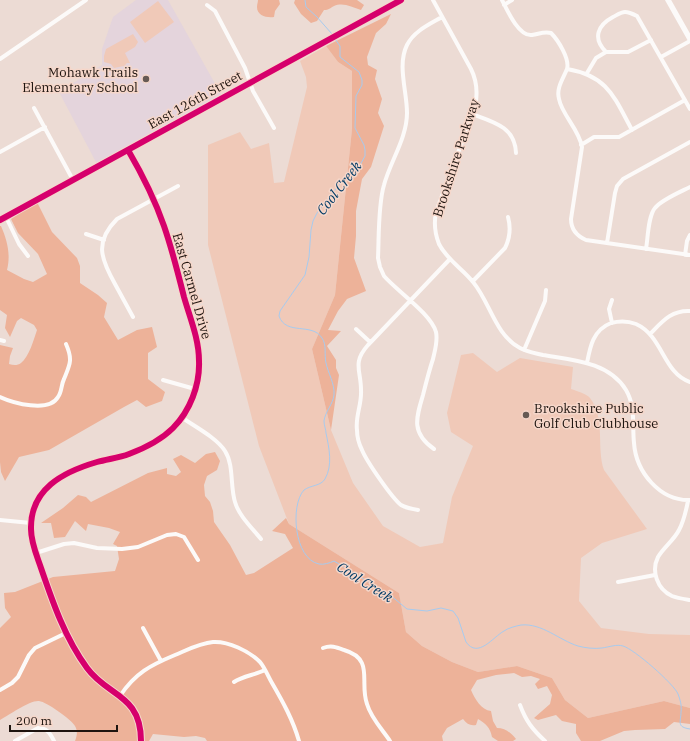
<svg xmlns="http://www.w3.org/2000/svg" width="690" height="741" font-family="'IBM Plex Serif',serif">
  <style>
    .education { fill: #e4d4dc }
    .green { fill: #f0c9b8 }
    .forest { fill: #edb299 }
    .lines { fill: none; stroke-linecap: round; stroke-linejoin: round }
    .stream { stroke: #a7cbef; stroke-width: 1 }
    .minor { stroke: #fcfaf9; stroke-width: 4 }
    .tertiary { stroke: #fcfaf9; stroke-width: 5.5 }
    .cycleway-casing { stroke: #f6d7ca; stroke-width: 8 }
    .cycleway { stroke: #d6006c; stroke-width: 6 }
    .poi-dot { fill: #665a54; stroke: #f6d7ca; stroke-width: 1.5 }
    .labels { text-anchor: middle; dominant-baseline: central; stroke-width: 3; stroke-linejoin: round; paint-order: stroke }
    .poi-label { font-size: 13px; fill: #1e140f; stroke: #f6d7ca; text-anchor: end }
    .street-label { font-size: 13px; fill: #1e140f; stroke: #f6d7ca }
    .water-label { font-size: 14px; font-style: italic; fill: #003b66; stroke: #f6d7ca }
  </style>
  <rect width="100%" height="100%" fill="#ecdbd4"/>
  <path class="education" d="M136,0H168L222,96L97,164L59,92L102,65V49L113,17Z"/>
  <path class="green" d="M158,1L174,22L145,43L130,22Z
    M133,34L138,42L135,47L125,53L130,63H127L124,66L114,68L111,64L104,62V56L106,49Z
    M326,46L338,62L352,71V129L335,295L312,349L331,430L353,483L383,526L420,547L443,543L452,497L473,446L451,432L447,413L461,355L473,353L497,372L520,358L573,367L571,389C577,391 587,394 590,398C606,419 596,447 604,470L647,529L602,543L581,558L579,601L601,628L649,634L690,635V708L664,701L588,718L565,700L552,678L517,666L478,672L452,662L422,646L406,632L399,593L289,524L259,446L208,245V145L240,132L251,149L269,143L274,183L284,182L307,87L306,77L300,61Z"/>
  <path class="forest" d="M258,0H279L280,4L275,11L274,17C267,18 257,16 257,7C257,4 258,2 258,0Z
    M295,0H357L364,5L361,10C352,7 343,2 334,6C330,8 329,10 324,10L317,21L311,23L301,14L294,3Z
    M391,14L386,24L376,33L367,57L368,65L377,70L375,79L382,99L378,113L384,126L371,167L362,179L356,211V236L354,258L366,291L347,299L338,311L328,330L341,331L327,346L336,360V368L339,375L331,430L312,349L335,295L352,129V71L338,62L326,46Z
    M37,202L52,232L77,258L80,266V283L98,295L107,303L104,317L118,340L137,330L152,327L157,347L148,353V379L165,392L162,401L146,407L137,400L124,407L49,450L19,457L5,481L1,472L0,462V345L13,348L10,356L9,364C13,365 17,366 21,363C29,357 34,339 37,330L34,325L21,318L17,321L10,337L5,328L7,315L0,310V226H1C7,240 11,254 7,270L24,279L33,282L47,274L38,254L18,233L11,219Z
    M215,452L220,461L217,470L207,476L204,485L205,496L210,502L213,511L214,522L230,545L246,575L254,573L293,548L285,534L272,531L286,518L289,524L399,593L406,632L422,646L452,662L478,672L517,666L552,678L565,700L588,718L664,701L690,708V724L674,722L665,729L635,730L624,731L600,741H581L576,733V724L562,721L556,715L538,720L534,718L550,704L552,695L547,686L538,689L535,684L540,679L531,676L522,677L514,673L496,675L477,680L471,690C475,699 481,710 491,711L493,721L497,728C505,728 510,732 516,739L513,741H498L492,737C490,727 486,724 478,719L476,725C470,726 467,724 463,719L447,728L442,736L443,741H207L205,738L196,736L184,737L153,734L149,741H75C77,736 78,731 75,726C72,720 47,702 39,701C30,700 9,715 0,720V628L11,617L5,608L4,593L15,592L53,577L115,571L119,559L117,546L113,544L120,532L109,528L88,524L86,531L75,521L65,537L54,538L51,523H41L63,508L78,495L86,497L91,502L148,473L167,468V474L176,476L181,472L173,459L181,455L195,463L206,454Z"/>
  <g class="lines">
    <path class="stream" d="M305,0L306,7L317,17L332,34
      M335,39L340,46V57L359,72L362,80V85L356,96L355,128L364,145L365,150V156L360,165L342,181L317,213L313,221L311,230L309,257L305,275L280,311L279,316C286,336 312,322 322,338C327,345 324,355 326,363C328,373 335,384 334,395C333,404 325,412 324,421C324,425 326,430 326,433C329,448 333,465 325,479C321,486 311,485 304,490C290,505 294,559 319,564C323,565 330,563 334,561L390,595L407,609L427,611L441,608L453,611L458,618L466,642C478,659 493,637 504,631C508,628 516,626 521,625C542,623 559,640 578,646C585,648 595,649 602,648C609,647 617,644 623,646C634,649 674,684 678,694C680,699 682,706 681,712C681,722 676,727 690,729"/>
    <path class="minor" d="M433,0L471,69C477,81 478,93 475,107L436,212C434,222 435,234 439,244C447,260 463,269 473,282C490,302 495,335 520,348C527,352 535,353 543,355C573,360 609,362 626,390C636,407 632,425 634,443C636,472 660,501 690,500
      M502,0C507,10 519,37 532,35C539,34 544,31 551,33C558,40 570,59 567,69C563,79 556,88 559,99C562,115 579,129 582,147L571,219C571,230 577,236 586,240L690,255
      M207,5L215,11L245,68L253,91L274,128
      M504,5L512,0
      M606,52C592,38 598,25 613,17C617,15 621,12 625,12C629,12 633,14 637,16L690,109
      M606,52H628L651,40
      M661,57L690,41
      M0,59L86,0
      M567,69C608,76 614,97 632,130
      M587,73L596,58L606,52
      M34,108L73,180
      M472,114C494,122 515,127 516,153
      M581,145L594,137H619L685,100
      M0,152L45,127
      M6,217L19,244L28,256
      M86,234L104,240
      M607,243L615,193L617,186L623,179L690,142
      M646,249C648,238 648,216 655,208C661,200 680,192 690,187
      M685,255L687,241L690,235
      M473,281L505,248C510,238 511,228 508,217
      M133,317C127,306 121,295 115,284C101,259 94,242 117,219L178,186
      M612,323L609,309L612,300
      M356,329L370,342
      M650,334C662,322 671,310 690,311
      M0,340L4,341
      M524,350L545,301L546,290
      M587,363C590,347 593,330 611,323C619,321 628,321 636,324C663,336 663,373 690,382
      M163,380L195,389
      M0,397C13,403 49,413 58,397C62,392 61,385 64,379C70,364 73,360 66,344
      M181,417C194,426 217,438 225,451C234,465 230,486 235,502C239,516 252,528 261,539
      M434,449C411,433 416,418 423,395C426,383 429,371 433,359C435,350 438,341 436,332C431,314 397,291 384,276L380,267L378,258C379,237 378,205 384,185C390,162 407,138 407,113C407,91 397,65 407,45C414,31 430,24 442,17
      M688,501C686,511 684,521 679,530C674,540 664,547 658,557C651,571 657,589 672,596C677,598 684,599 690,600
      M418,510C412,509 406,508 401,505C392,498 367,462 362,450C359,444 357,437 357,430C355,417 362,404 361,390C361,370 352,363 368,345L450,259
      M0,520L31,523
      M36,553L64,544L74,543L97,548L122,549L138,547L167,535L176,534L184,537L198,560
      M618,582L655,575
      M143,628L161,661
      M323,648C331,645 336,647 344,650C375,659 359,682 367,704C371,718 382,729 390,741
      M234,682C243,676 255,675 265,670
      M0,690L12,683L18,677L29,655L35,648L66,633
      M120,696C135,673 151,665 175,655C187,650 200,643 213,642C228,641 249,651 260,662C265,668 268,676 272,683C283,702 293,720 299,741
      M520,705C526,721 532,729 545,741
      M15,741L38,728C47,728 50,733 54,741"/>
    <path class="tertiary" d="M668,0L690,39
      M128,150C142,174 155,200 164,226C172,249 178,273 184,297C190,318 199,339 199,361C200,385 190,411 173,428C161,440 145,448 129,454C119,458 107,459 97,462C63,472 30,489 31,529C31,543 37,556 41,568C53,603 65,638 87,668C108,697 141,694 141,741
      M0,220L401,0"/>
    <defs>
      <path id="cycleway" d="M128,150C142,174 155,200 164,226C172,249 178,273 184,297C190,318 199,339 199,361C200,385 190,411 173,428C161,440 145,448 129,454C119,458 107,459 97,462C63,472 30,489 31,529C31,543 37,556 41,568C53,603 65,638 87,668C108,697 141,694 141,741
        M0,220L401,0"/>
    </defs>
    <use href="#cycleway" class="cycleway-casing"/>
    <use href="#cycleway" class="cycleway"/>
  </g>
  <g class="poi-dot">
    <circle cx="146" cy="79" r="4"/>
    <circle cx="526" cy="415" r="4"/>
  </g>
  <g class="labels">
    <g class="poi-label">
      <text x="138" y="72">Mohawk Trails<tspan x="138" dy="15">Elementary School</tspan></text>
      <text x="534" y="408" text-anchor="start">Brookshire Public<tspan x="534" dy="15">Golf Club Clubhouse</tspan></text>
    </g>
    <g class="street-label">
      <text transform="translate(195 100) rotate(-29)">East 126th Street</text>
      <text transform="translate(456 158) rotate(-72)">Brookshire Parkway</text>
      <text transform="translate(192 286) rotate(74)">East Carmel Drive</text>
    </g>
    <g class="water-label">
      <text transform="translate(339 188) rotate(-52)">Cool Creek</text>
      <text transform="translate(365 582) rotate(32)">Cool Creek</text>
    </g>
  </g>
  <path d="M10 725v6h107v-6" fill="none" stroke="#1e140f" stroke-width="2"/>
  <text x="16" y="725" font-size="12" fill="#1e140f" stroke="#f6d7ca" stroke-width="3" paint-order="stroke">200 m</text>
</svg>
